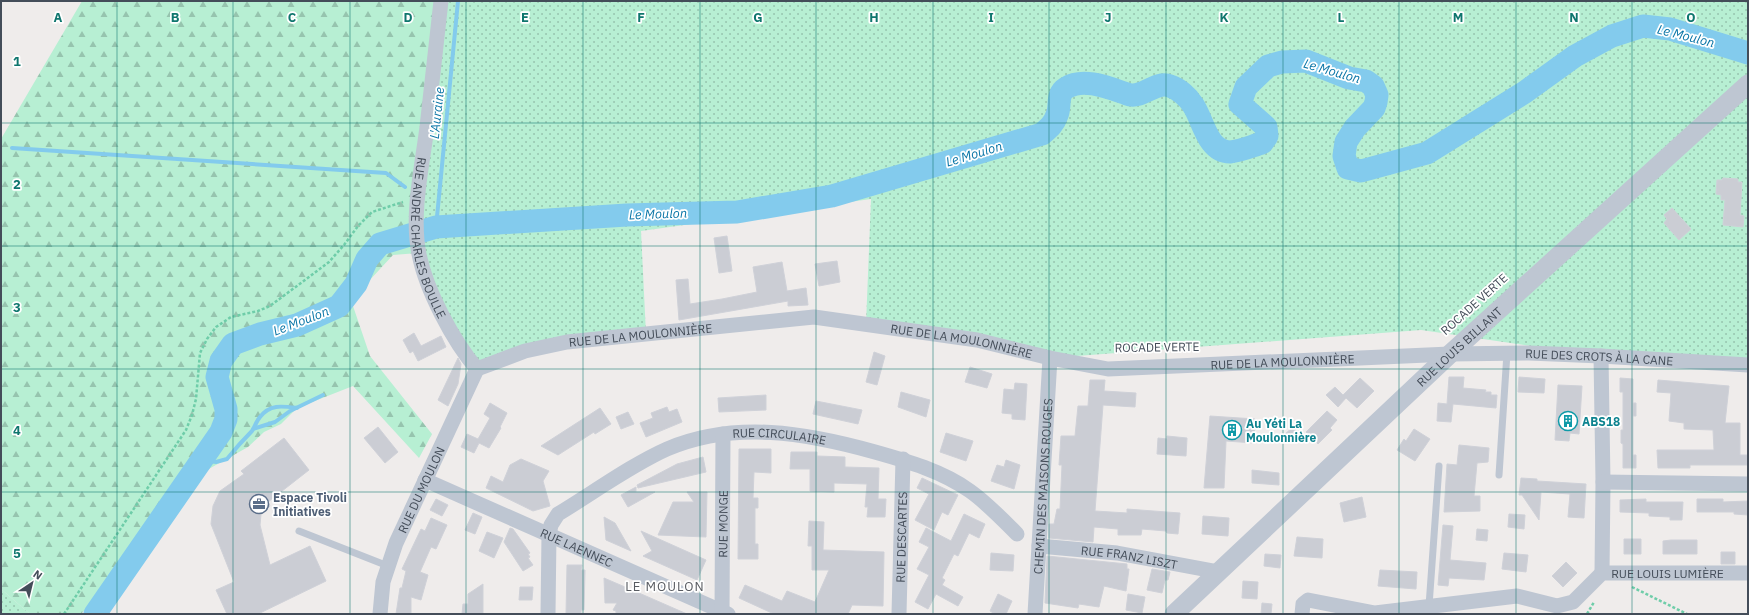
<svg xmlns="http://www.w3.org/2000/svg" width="1749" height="615" font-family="'IBM Plex Sans',sans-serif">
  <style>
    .grass { fill: url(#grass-dots) }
    .forest { fill: url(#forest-firs) }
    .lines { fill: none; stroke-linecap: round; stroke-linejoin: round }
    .stream { stroke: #83cbed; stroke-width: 4 }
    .river { stroke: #83cbed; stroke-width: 23 }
    .building { fill: #cbcdd4; stroke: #cfd1d8 }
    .path { stroke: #6fcda9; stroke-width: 2.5; stroke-dasharray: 3 2; stroke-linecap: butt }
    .service { stroke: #bec6d2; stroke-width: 7 }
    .minor { stroke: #bec6d2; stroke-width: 15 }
    .tertiary { stroke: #bec6d2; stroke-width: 19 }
    .grid { fill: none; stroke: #0f766e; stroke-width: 1; stroke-opacity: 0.55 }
    .labels { text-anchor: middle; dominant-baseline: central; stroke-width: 3.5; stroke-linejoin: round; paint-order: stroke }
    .street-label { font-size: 12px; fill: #444d59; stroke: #fff }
    .culture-label { font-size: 12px; font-weight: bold; fill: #0d838f; stroke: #fff; text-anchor: start }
    .service-label { font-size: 12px; font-weight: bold; fill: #4e5e75; stroke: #fff; text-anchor: start }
    .water-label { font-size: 13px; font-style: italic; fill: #0975a6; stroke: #fff }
    .neighbourhood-label { font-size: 13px; letter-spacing: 1px; fill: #585b61; stroke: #fff }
    .grid-label { font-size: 13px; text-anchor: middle; font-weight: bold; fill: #0f766e; stroke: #fff; stroke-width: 3.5; stroke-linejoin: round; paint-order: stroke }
  </style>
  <defs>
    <pattern id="grass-dots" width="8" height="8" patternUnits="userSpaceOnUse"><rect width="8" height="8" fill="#b7efd3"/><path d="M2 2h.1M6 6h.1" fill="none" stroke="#96c4ae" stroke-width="1.8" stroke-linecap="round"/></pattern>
    <pattern id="forest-firs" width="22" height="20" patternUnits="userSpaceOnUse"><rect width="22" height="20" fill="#b7efd3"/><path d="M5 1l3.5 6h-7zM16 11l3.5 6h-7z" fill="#96c4ae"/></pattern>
  </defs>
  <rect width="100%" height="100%" fill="#efeceb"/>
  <path class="grass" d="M441,1H1748V365L1601,356L1421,330L1050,358L866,324L871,199L641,231L646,334L567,342L477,369L418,253Z
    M1,589L30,614H1Z"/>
  <path class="forest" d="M82,1H441L418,253L393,255L368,282L353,306L370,356L432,434L419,458L353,386L297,408L281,424L264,432L248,447L207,470L174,516L81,614H30L1,589V139Z"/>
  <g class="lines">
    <path class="stream" d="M12,148L386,173L405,187
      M436,227L458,1
      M253,429L275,422L290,411L323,395
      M201,460L216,462L227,459C235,449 243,440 252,431C255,427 256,421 260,417C270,404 282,406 297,408"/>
    <path class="river" d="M95,614L221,432L226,419V409L217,377L221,361L233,344L260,334L297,325L339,306L356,284L367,259L380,244L436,227L627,215L737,212L832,196L1042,134C1049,128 1054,124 1057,115C1061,107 1056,94 1066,88C1084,77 1109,88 1127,94C1142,100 1155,80 1170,86C1179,89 1188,97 1193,105C1203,119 1207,152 1230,152C1241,151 1252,146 1262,143L1267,136L1266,127L1240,104L1246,87L1268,66L1282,62L1306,61L1349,78L1366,81L1373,86L1377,95L1376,102L1374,108L1355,128L1346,142L1344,156L1348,168L1361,171L1427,153L1525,92L1575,56L1612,36L1643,26L1670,29L1748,53"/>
  </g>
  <path class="building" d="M1723,178L1738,179V182H1742L1740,215L1744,216L1743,227L1723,225L1725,200H1721V195L1716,194L1717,180H1722Z
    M1672,208L1691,229L1679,240L1664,223L1667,219L1664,215Z
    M727,236L732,271L719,273L714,238Z
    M837,261L840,282L819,286L815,264Z
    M782,262L787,291L806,288L808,305L788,306V301L679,320L676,280L688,279L690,304L722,299L757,292L753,267Z
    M414,333L421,346L441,336L446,347L418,361L413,351L410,353L403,340Z
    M874,352L885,356L877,385L866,382Z
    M458,358L461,364L458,384L448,406L438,400Z
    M970,367L992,374L987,388L965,382Z
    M1449,377H1464L1463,388L1486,390L1485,392H1491V395H1497L1496,408L1453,404L1451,422L1437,421L1438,403L1447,404Z
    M1519,377L1545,379L1544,393L1518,392Z
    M1360,378L1374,391L1357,408L1346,398L1338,407L1326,395L1335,387L1343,395Z
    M1620,378L1633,379V403H1636V416H1633V455H1636V468H1623V444L1621,443V430H1623V392H1620Z
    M1090,380H1105L1104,391L1136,393L1135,407L1103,405L1095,511L1127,513V509L1180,513L1178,534L1167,533L1166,531L1142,529L1141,535H1118V529L1094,527L1093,542L1049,538V524H1054L1057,509H1060L1062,465H1059L1061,436H1075L1078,406H1088Z
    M1658,380L1729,386L1725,423H1740V455H1748V465H1690V468H1658L1657,450H1714L1713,430L1684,429V423L1669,421L1671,393L1657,392Z
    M1015,383L1027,384L1025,420L1012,419V414L1002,413L1004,389L1014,390Z
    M1558,385L1582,386L1579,434L1570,433L1569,441L1555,440Z
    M901,392L930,400L926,417L898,407Z
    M766,395V410L719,412L718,398Z
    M816,401L862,410L858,424L813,414Z
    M490,403L507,413L500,427L501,428L489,448L479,443L474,453L461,447L467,434L478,439L490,418L484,414Z
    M667,407L669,412L677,409L682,422L646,437L640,423L653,418L651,413Z
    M600,408L611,424L595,434L594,432L558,455L541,446Z
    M1327,411L1337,420L1330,428L1332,430L1318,444L1306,432Z
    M628,412L634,424L621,429L616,417Z
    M1210,416L1255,419L1254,443L1226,441L1224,488H1204Z
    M378,427L398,452L385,463L364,438Z
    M1293,427L1300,435L1293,442L1285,434Z
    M1414,429L1430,439L1415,461L1397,450L1404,439L1406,441Z
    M946,433L973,441L966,461L940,452Z
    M1167,436L1187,438L1186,456L1157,454L1158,438L1167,439Z
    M284,438L309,470L268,502L270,506L261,514L260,525L270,565L310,546L326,581L258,614H227L216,590L234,582L211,524L213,506L220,491L244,474L241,471Z
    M1459,445L1489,448L1488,462L1477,463L1474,496H1480V511L1444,512L1447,464L1457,465Z
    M739,449H771V473L754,472L753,498H758V508H755V544H758V559H738Z
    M791,452H817V456L845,457V467L879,468L878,499H886L885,517H867L868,507H865L867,484L834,483V492L810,491V469H790Z
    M703,457L706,472L638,488L637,485L677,464Z
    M521,459L549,471L543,481L550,506L533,511L486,488L491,476L503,482L510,465Z
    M1006,460L1020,465L1014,489L991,481L997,465L1004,467Z
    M1252,470L1279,473V485L1252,483Z
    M922,478L958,495L948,515L942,512L934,530L915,520L929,494L917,488Z
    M1521,478L1537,479V481L1586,484L1584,518L1568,517L1570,494L1541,492L1539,520L1522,495H1519Z
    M636,487V492H655L628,507L621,495Z
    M687,492H707L706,537L658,535L673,502H694Z
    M1362,497L1366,517L1344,522L1340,503Z
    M436,499L448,505L442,516L430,510Z
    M1646,499V502H1683L1682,520H1670V517L1649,516V513L1620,512V500Z
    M1697,499H1723V502L1748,501V515L1734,514V512H1697Z
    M473,513L482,517L475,534L465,530Z
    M964,514L985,524L979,538L969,533L958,556L954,554L942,578L945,580L942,585L963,597L958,606L936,594L928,609L915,602L929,575L917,569L929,547L919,542L926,528L951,541Z
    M1509,514L1525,515L1524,529L1508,527Z
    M1203,516L1229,518L1228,536L1202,534Z
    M604,517L615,523L631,551L606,540Z
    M431,518L447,525L436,549L431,547L420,572L428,575L421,600L411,597V614H396L400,588H402L406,571L402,569L421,529L425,531Z
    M809,521L824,522L823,550L884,552L883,606L852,605L848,614H774L739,598L745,585L782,601L787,591L815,602L829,570H812V546H808Z
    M1443,525L1453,526L1450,560L1486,563L1484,580L1449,578L1448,586L1438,585Z
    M510,528L513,529L530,553L528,554L530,557L528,558L533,565L523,571L504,542Z
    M1477,529L1488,530L1487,541L1476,540Z
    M641,531L706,560L697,580L643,556L652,551Z
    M487,532L503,538L494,558L479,551Z
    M1297,537L1323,539L1322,558L1294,556Z
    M1624,539H1641V554H1624Z
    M1671,540H1697V554H1663V541Z
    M1721,552H1735V564H1721Z
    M991,553L1014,555L1013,571L990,570Z
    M1504,553L1528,555L1526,572L1502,569Z
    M1265,554L1281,555L1280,568L1264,566Z
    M1047,556L1127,564V569H1129L1126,591L1104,586L1099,607L1079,604L1078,608L1045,603Z
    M1566,562L1577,573L1563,587L1552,576Z
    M567,565H582L581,570H585L584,610H581V614H566Z
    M1152,569L1170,572L1168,580H1165L1162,593L1147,590Z
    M1380,570L1417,572L1416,589L1378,586Z
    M604,578L639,593L687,614H616V611L613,610L617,603H605Z
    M1243,581L1258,582L1257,599L1242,598Z
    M483,584V614H462L463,604H468V594Z
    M520,587H533L532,600H519Z
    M998,594L1012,601L1006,614H995L990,611Z
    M1128,594L1145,597L1142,613L1126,610Z
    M1262,603L1272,604L1271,614H1261Z"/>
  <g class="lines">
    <path class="path" d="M1632,587L1687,614
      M64,614L186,430L192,415L196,399L200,353L207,339L216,327L231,317L258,311L270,306L329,262L344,245L358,226L372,212L403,202
      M1587,614L1594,602"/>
    <path class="service" d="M1499,475L1507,353
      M299,531L388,566
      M1429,606L1439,466"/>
    <g class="minor">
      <path id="s1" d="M441,1C436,43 432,85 427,127C422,167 411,215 419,254C426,290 453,341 477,369"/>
      <path d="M1601,356L1603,482L1602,573"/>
      <path id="s2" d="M477,369L525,351L567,342L814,317L977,340L1050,358L1108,369L1450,354L1529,353L1601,356L1748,365"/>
      <path id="s3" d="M425,480L728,614"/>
      <path d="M1603,482L1748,484"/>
      <path id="s4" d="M1039,546L1117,553L1219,572"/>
      <path id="s5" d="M380,614L383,582L396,543L477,369"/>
      <path id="s6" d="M548,614L549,534L551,525L558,514C593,493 631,465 667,449C735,420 807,433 875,452C907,461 942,471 970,491C987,503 1002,519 1017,534"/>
      <path id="s7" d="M722,614L723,434"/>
      <path id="s8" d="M899,614L903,459"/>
      <path id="s9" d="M1035,614L1050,358"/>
      <path id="s10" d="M1302,614L1303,604L1308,600L1375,613L1517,596L1557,606L1573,602L1602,573H1748"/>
    </g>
    <path class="tertiary" id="s11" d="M1174,614L1450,354L1748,84"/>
  </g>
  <path class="grid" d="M117,1V614M233,1V614M350,1V614M466,1V614M583,1V614M700,1V614M816,1V614M933,1V614M1049,1V614M1166,1V614M1283,1V614M1399,1V614M1516,1V614M1632,1V614M1,123H1748M1,246H1748M1,369H1748M1,492H1748"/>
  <defs>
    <symbol id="building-ring" viewBox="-11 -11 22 22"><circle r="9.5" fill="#fff" stroke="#0f9aa8" stroke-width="1.5"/><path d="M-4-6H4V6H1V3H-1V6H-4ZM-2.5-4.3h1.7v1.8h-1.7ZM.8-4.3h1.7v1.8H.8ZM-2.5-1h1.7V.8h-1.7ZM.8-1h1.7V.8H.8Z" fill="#0f9aa8"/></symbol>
    <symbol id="office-ring" viewBox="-11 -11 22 22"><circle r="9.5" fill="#fff" stroke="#5c6f8a" stroke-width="1.5"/><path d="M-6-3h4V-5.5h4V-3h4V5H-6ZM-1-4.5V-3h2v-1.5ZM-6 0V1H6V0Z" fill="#5c6f8a"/></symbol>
  </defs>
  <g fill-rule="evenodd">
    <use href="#building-ring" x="1557" y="410" width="22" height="22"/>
    <use href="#building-ring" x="1221" y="419" width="22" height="22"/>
    <use href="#office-ring" x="248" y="493" width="22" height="22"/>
  </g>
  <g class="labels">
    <g class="street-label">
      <text stroke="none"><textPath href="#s1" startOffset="240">RUE ANDRÉ CHARLES BOULLE</textPath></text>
      <text transform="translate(1474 304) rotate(-42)">ROCADE VERTE</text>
      <text stroke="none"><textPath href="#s2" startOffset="168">RUE DE LA MOULONNIÈRE</textPath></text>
      <text stroke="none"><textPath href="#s2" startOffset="492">RUE DE LA MOULONNIÈRE</textPath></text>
      <text transform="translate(1157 347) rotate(-1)">ROCADE VERTE</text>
      <text stroke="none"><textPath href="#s11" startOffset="391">RUE LOUIS BILLANT</textPath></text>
      <text stroke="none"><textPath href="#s2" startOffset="1133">RUE DES CROTS À LA CANE</textPath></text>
      <text stroke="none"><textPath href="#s2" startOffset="816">RUE DE LA MOULONNIÈRE</textPath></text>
      <text stroke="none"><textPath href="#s6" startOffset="344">RUE CIRCULAIRE</textPath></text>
      <text stroke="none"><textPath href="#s9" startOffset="128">CHEMIN DES MAISONS ROUGES</textPath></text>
      <text stroke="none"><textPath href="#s5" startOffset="132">RUE DU MOULON</textPath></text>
      <text stroke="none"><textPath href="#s7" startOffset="90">RUE MONGE</textPath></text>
      <text stroke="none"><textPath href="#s8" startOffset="77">RUE DESCARTES</textPath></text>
      <text stroke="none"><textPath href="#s3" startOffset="166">RUE LAENNEC</textPath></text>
      <text stroke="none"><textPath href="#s4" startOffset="91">RUE FRANZ LISZT</textPath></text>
      <text stroke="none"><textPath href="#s10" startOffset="392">RUE LOUIS LUMIÈRE</textPath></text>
    </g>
    <g class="culture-label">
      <text x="1582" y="421">ABS18</text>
      <text x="1246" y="423">Au Yéti La<tspan x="1246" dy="14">Moulonnière</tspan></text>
    </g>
    <g class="service-label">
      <text x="273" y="497">Espace Tivoli<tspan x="273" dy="14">Initiatives</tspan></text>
    </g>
    <g class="water-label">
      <text transform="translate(1686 36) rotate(14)">Le Moulon</text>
      <text transform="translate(1332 71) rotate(16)">Le Moulon</text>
      <text transform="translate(437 113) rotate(-84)">L'Auraine</text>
      <text transform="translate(974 154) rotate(-17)">Le Moulon</text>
      <text transform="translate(658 214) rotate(-2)">Le Moulon</text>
      <text transform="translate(301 321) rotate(-21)">Le Moulon</text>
    </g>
    <g class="neighbourhood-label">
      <text x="665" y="586">LE MOULON</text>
    </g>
  </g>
  <g class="grid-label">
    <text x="58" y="22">A</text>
    <text x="175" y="22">B</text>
    <text x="292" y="22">C</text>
    <text x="408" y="22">D</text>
    <text x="525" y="22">E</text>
    <text x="641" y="22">F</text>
    <text x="758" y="22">G</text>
    <text x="874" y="22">H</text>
    <text x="991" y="22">I</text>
    <text x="1108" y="22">J</text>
    <text x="1224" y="22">K</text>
    <text x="1341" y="22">L</text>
    <text x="1458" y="22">M</text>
    <text x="1574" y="22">N</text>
    <text x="1691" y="22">O</text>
    <text x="17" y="66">1</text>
    <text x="17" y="189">2</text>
    <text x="17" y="312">3</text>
    <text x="17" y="435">4</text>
    <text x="17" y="558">5</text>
  </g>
  <rect width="1749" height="615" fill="none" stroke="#444d59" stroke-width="4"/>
  <g transform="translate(32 583) rotate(35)" stroke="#ffffff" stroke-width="3" paint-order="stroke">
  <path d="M0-3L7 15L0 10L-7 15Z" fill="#444d59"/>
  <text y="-6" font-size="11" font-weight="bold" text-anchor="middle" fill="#444d59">N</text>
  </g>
</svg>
